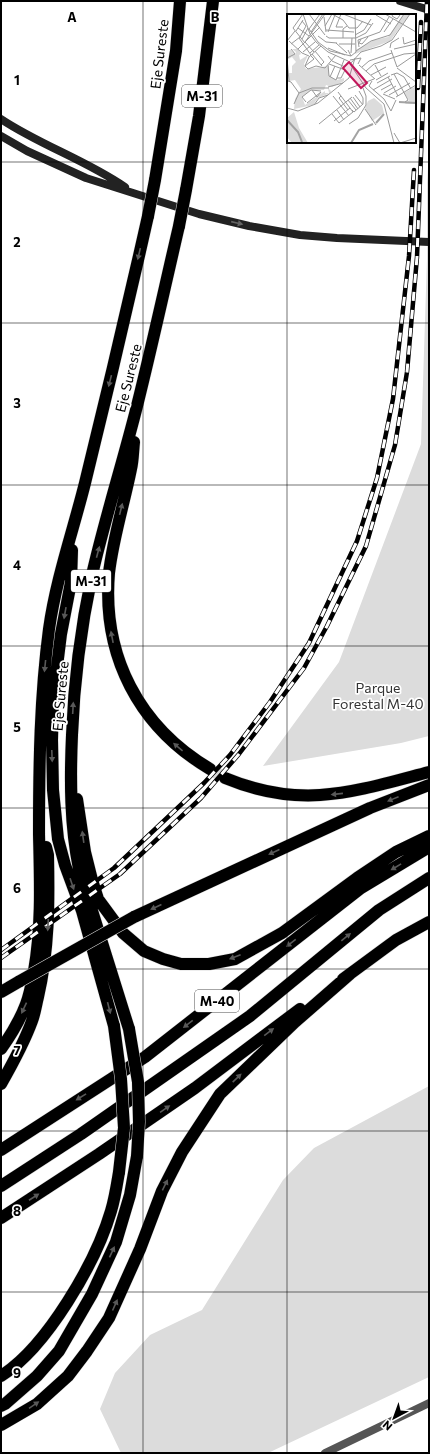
<svg xmlns="http://www.w3.org/2000/svg" width="430" height="1454" font-family="Commissioner,sans-serif">
  <style>
    .green { fill: #dcdcdc }
    .lines { fill: none; stroke-linecap: round; stroke-linejoin: round }
    .highway-tunnel { stroke: #d9d9d9; stroke-width: 12; stroke-dasharray: 12 6; stroke-linecap: butt }
    .highway-casing { stroke: #dbdbdb; stroke-width: 13 }
    .street { stroke: #555; stroke-width: 8 }
    .secondary { stroke: #222; stroke-width: 8 }
    .highway { stroke: #000; stroke-width: 12 }
    .rail-casing { stroke: #000; stroke-width: 4.5 }
    .rail { stroke: #fff; stroke-width: 3; stroke-dasharray: 9; stroke-linecap: butt }
    .highway-bridge-casing { stroke: #dbdbdb; stroke-width: 13; stroke-linecap: butt }
    .highway-bridge { stroke: #000; stroke-width: 12 }
    .oneway { fill: #646464 }
    .oneway2 { fill: #595959 }
    .grid { fill: none; stroke: #000; stroke-width: 1; stroke-opacity: 0.55 }
    .labels { text-anchor: middle; dominant-baseline: central; stroke-width: 3.5; stroke-linejoin: round; paint-order: stroke }
    .shield { fill: #fff; stroke: #4c4c4c; stroke-width: 1 }
    .shield-label { font-size: 13px; font-weight: bold; fill: #000 }
    .street-label { font-size: 14px; fill: #000; stroke: #fff }
    .park-label { font-size: 14px; fill: #333; stroke: #fff }
    .inset-river { fill: none; stroke: #a3a3a3; stroke-width: 2 }
    .inset-road { fill: none; stroke: #999; stroke-width: 1 }
    .view { fill: #c2185b; fill-opacity: 0.15; stroke: #c2185b; stroke-width: 2 }
    .inset-edge { fill: none; stroke: #000; stroke-width: 2 }
    .grid-label { font-size: 13px; text-anchor: middle; font-weight: bold; fill: #000; stroke: #fff; stroke-width: 3.5; stroke-linejoin: round; paint-order: stroke }
  </style>
  <rect width="100%" height="100%" fill="#fff"/>
  <path class="green" d="M429,151V736L401,743L263,766L339,662L421,444L427,259V183Z
    M429,1086V1377L268,1453H121L100,1409L115,1373L150,1335L202,1310L283,1180L314,1148Z"/>
  <g class="lines">
    <path class="highway-tunnel" d="M210,769L225,778"/>
    <defs>
      <path id="highway" d="M155,180L176,51L180,1
        M186,190L199,116L213,1
        M134,442C133,451 133,461 131,469C124,504 113,538 109,573C102,656 139,727 210,769
        M72,550L71,582L61,634L53,699L52,740L53,790L58,839L65,865L82,911L114,1026
        M225,778C302,810 353,792 429,772
        M77,799L85,852L92,880L98,899L123,933L144,951L163,959L181,964H209L235,959L282,933L357,878L396,852L429,836
        M134,917L370,808L429,785
        M343,979L396,940L429,922
        M1,992L20,981
        M129,1029L79,869C70,825 70,780 72,735C74,681 81,627 92,575C105,518 123,462 137,406C152,346 165,286 179,226
        M1,1049C11,1035 20,1020 26,1004C30,994 32,982 34,971C42,926 40,879 39,834C39,765 40,697 49,629C56,579 73,531 85,483C107,394 128,305 148,216
        M1,1084C13,1063 24,1043 32,1021C35,1013 36,1005 38,997C49,949 49,904 48,855L46,847
        M1,1150L145,1057L361,888L429,847
        M1,1186L81,1134L250,1016L379,910L429,878
        M1,1218L99,1154L195,1088L300,1009
        M1,1376C47,1347 96,1262 111,1211C115,1198 117,1184 119,1172
        M1,1406L5,1404L37,1376L59,1351L92,1294L116,1242L130,1195L137,1156
        M1,1425L37,1404L68,1376L87,1351L109,1318L140,1249L162,1191L182,1152L220,1094L295,1022L350,974"/>
    </defs>
    <use href="#highway" class="highway-casing"/>
    <path class="street" d="M325,1453L429,1403"/>
    <path class="secondary" d="M400,1L429,10
      M1,119C40,145 86,160 125,187
      M1,136L27,151L86,178L199,214L249,226L300,235L337,238L429,242"/>
    <use href="#highway" class="highway"/>
    <defs>
      <path id="rail" d="M418,88L421,22
        M1,950L114,868L204,783L230,755L270,702L309,643L357,541L377,478L393,399L409,256L414,170
        M1,958L120,874L201,798L239,754L304,668L327,626L366,546L395,445L407,372L417,257L427,1"/>
    </defs>
    <use href="#rail" class="rail-casing"/>
    <use href="#rail" class="rail"/>
    <defs>
      <path id="highway-bridge" d="M148,216L155,180
        M179,226L186,190
        M20,981L134,917
        M114,1026L121,1079L124,1128L119,1172
        M129,1029L138,1082L139,1122L137,1156"/>
    </defs>
    <use href="#highway-bridge" class="highway-bridge-casing"/>
    <use href="#highway-bridge" class="highway-bridge"/>
  </g>
  <defs><path id="oneway-solid" d="M-6-.8H1V-3.2L6.5 0L1 3.2V.8H-6Z"/></defs>
  <use class="oneway" href="#oneway-solid" transform="translate(237 223) rotate(13)"/>
  <g class="oneway2">
    <use href="#oneway-solid" transform="translate(139 254) rotate(103)"/>
    <use href="#oneway-solid" transform="translate(110 381) rotate(104)"/>
    <use href="#oneway-solid" transform="translate(121 509) rotate(-76)"/>
    <use href="#oneway-solid" transform="translate(98 552) rotate(-75)"/>
    <use href="#oneway-solid" transform="translate(65 613) rotate(100)"/>
    <use href="#oneway-solid" transform="translate(112 637) rotate(-101)"/>
    <use href="#oneway-solid" transform="translate(45 666) rotate(96)"/>
    <use href="#oneway-solid" transform="translate(73 708) rotate(-87)"/>
    <use href="#oneway-solid" transform="translate(178 747) rotate(-140)"/>
    <use href="#oneway-solid" transform="translate(52 756) rotate(88)"/>
    <use href="#oneway-solid" transform="translate(337 794) rotate(174)"/>
    <use href="#oneway-solid" transform="translate(393 799) rotate(158)"/>
    <use href="#oneway-solid" transform="translate(83 837) rotate(-98)"/>
    <use href="#oneway-solid" transform="translate(274 852) rotate(155)"/>
    <use href="#oneway-solid" transform="translate(396 867) rotate(149)"/>
    <use href="#oneway-solid" transform="translate(72 884) rotate(71)"/>
    <use href="#oneway-solid" transform="translate(156 907) rotate(155)"/>
    <use href="#oneway-solid" transform="translate(48 925) rotate(93)"/>
    <use href="#oneway-solid" transform="translate(346 937) rotate(-39)"/>
    <use href="#oneway-solid" transform="translate(291 943) rotate(142)"/>
    <use href="#oneway-solid" transform="translate(235 957) rotate(159)"/>
    <use href="#oneway-solid" transform="translate(24 1008) rotate(115)"/>
    <use href="#oneway-solid" transform="translate(109 1008) rotate(76)"/>
    <use href="#oneway-solid" transform="translate(188 1024) rotate(142)"/>
    <use href="#oneway-solid" transform="translate(269 1032) rotate(-37)"/>
    <use href="#oneway-solid" transform="translate(237 1078) rotate(-44)"/>
    <use href="#oneway-solid" transform="translate(81 1097) rotate(148)"/>
    <use href="#oneway-solid" transform="translate(165 1109) rotate(-35)"/>
    <use href="#oneway-solid" transform="translate(165 1185) rotate(-64)"/>
    <use href="#oneway-solid" transform="translate(34 1197) rotate(-33)"/>
    <use href="#oneway-solid" transform="translate(112 1252) rotate(-65)"/>
    <use href="#oneway-solid" transform="translate(115 1305) rotate(-66)"/>
    <use href="#oneway-solid" transform="translate(34 1405) rotate(-34)"/>
  </g>
  <path class="grid" d="M143,1V1453M287,1V1453M1,162H429M1,323H429M1,485H429M1,646H429M1,808H429M1,969H429M1,1131H429M1,1292H429"/>
  <g class="labels">
    <g class="shield">
      <rect x="182" y="85" width="40" height="22" rx="3"/>
      <rect x="71" y="570" width="40" height="22" rx="3"/>
      <rect x="195" y="990" width="44" height="22" rx="3"/>
    </g>
    <g class="shield-label">
      <text x="202" y="96">M-31</text>
      <text x="91" y="581">M-31</text>
      <text x="217" y="1001">M-40</text>
    </g>
    <g class="street-label">
      <text transform="translate(159 54) rotate(-83)">Eje Sureste</text>
      <text transform="translate(128 378) rotate(-76)">Eje Sureste</text>
      <text transform="translate(60 696) rotate(-85)">Eje Sureste</text>
    </g>
    <g class="park-label">
      <text x="378" y="687">Parque<tspan x="378" dy="16">Forestal M-40</tspan></text>
    </g>
  </g>
  <g transform="translate(287 14)">
    <rect width="129" height="129" fill="#fff"/>
    <path d="M117,0H123L103,27L68,40L69,36L87,26L101,23ZM5,35H11L14,40L10,42L12,41L13,46L21,41L17,50L19,55L42,52V62L50,66L57,64V67L45,73L39,71L37,76H24L15,83L18,91L38,77V79H42L41,74L44,77L43,79L31,84L26,91L7,95L8,85L14,75L8,66L2,67V59H5V52L9,48L5,43L0,46V36H4L8,41L9,38ZM129,72V90H118L122,86L117,79ZM87,84L95,91L97,99L85,107L78,94L81,87ZM7,98L12,114L21,129H5L0,123V104Z" fill="#dcdcdc"/>
    <path class="inset-river" d="M112,88L129,89M0,106L11,118L15,128M89,109L97,100M64,129L72,116L86,110"/>
    <path class="inset-road" d="M16,0L6,14L18,29M16,0L23,20L29,28L41,38L61,47M22,0L38,21M54,0L49,13H56M56,0L84,11M98,0L129,18M106,0L105,2L110,5L113,1M89,1L104,10M37,3L39,18M38,12L45,0L56,6L62,14H70L76,7M11,14L22,22M22,15L31,28L43,37L64,42L61,36M22,15L33,0M39,16L67,18M9,17L16,6M24,18L36,0M41,18L48,1M97,18L106,5M68,21L77,16L84,5M31,22L39,28L50,29M39,22L42,24H69L79,19L86,9M116,23L117,30L129,26M12,24L24,41M56,24V15L60,12M15,25L21,14M74,25L72,29L75,30L81,23M0,27L8,17M2,27L15,39L22,42M18,28L38,0M18,28L27,38M49,29L60,39M4,30L13,23L19,12L15,7M52,30H68M72,33L71,26L93,18L102,3M41,34L58,41M103,34L104,29L112,24M11,35L33,13M107,35L129,30M104,36L110,53M28,37L37,48L34,51M69,37L84,27L103,21L117,0M16,38L28,28M23,39L32,31M64,39L65,24M25,40L35,52M41,42L45,47L58,53M64,42L69,38L68,0M63,46L74,44L71,50M42,50L58,56L54,64H50M41,51L42,62L49,66L57,46M72,51L88,65M88,51L94,62M18,52L21,55L29,52L38,54L49,41M18,52L22,43L34,32M18,52L27,45L23,41M75,53L82,47L105,39M110,53L129,40M110,54L129,68M79,57L87,50L117,40L129,39M107,60L121,86L118,88M84,61L99,53M104,61L110,59L117,63L124,75M43,63L48,52M101,63L111,82M89,66L101,59M1,67L4,68L12,79L25,74H42M2,67L0,44L8,40L4,35M85,67L82,72L97,85L104,97M90,69L103,62M41,73L56,69M61,75L87,65M25,76L30,83L34,78M86,76L105,65M94,76L105,70M97,79L109,72M96,80L108,85M68,81L76,91M102,81L123,69M46,82L62,102M54,82L52,84L61,96M66,83L73,93M109,83L129,71M63,84L71,95M61,86L69,96M19,88L15,83L24,76L34,77M20,89L34,78M7,90L12,79M27,91L32,84L41,81M0,94L11,97L31,89L62,64L68,44M78,95L89,111M50,96L57,106M65,96L67,98L76,90V84L72,77M104,97L109,86M45,100L52,109L66,98L51,78M47,107L63,94M32,110L65,83M62,110L71,104L79,91V82L76,74M107,119L113,129L129,124M107,129L97,90L79,74L63,50L74,38L94,32L105,26L123,0"/>
    <path class="view" d="M62,48L80,69L74,74L56,54Z"/>
    <rect width="129" height="129" class="inset-edge"/>
  </g>
  <g class="grid-label">
    <text x="72" y="22">A</text>
    <text x="215" y="22">B</text>
    <text x="17" y="85">1</text>
    <text x="17" y="247">2</text>
    <text x="17" y="408">3</text>
    <text x="17" y="570">4</text>
    <text x="17" y="732">5</text>
    <text x="17" y="893">6</text>
    <text x="17" y="1055">7</text>
    <text x="17" y="1216">8</text>
    <text x="17" y="1378">9</text>
  </g>
  <rect width="430" height="1454" fill="none" stroke="#000000" stroke-width="4"/>
  <g transform="translate(394 1418) rotate(221)" stroke="#ffffff" stroke-width="3" paint-order="stroke">
  <path d="M0-3L7 15L0 10L-7 15Z" fill="#000000"/>
  <text y="-6" font-size="11" font-weight="bold" text-anchor="middle" fill="#000000">N</text>
  </g>
</svg>
